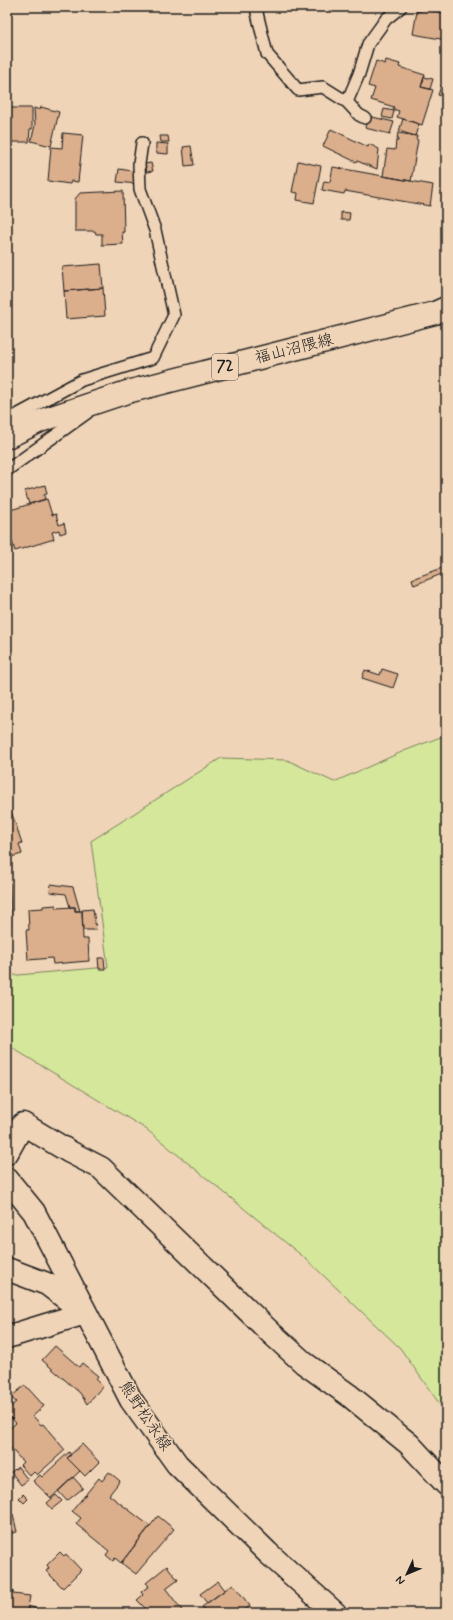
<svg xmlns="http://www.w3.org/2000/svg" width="453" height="1620" font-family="Mynerve,'Klee One',sans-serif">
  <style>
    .green { fill: #d5e79b; stroke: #78825c }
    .building { fill: #dbae8c; stroke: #1c1c1c }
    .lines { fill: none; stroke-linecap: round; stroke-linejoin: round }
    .service-casing { stroke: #1c1c1c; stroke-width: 14 }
    .minor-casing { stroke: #1c1c1c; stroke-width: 25 }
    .secondary-casing { stroke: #1c1c1c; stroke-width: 25 }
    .primary-casing { stroke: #1c1c1c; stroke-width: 25 }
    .service { stroke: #f0d4b7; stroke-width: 11 }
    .minor { stroke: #f0d4b7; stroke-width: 22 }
    .secondary { stroke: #f0d4b7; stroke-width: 22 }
    .primary { stroke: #f0d4b7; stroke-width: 22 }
    .labels { text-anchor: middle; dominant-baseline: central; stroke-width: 3; stroke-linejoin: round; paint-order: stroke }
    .shield { fill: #f0d4b7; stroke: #5c534a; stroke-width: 1 }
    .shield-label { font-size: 15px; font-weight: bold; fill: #1c1c1c }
    .street-label { font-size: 16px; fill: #1c1c1c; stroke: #f0d4b7 }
  </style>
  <rect width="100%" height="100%" fill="#f0d4b7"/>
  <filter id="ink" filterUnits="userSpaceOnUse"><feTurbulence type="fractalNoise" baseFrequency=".025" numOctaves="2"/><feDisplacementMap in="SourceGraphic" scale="8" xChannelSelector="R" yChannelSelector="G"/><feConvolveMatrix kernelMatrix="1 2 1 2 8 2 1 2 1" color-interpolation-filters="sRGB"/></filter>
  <g filter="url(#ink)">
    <path class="green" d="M446,735V1413L400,1348L306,1259L146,1129L9,1046L7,1033V976L108,967L91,841L221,758L287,760L334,782L404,751Z"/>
    <path class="building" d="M446,7V40L413,34L417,11H421V9L445,13Z
      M386,60L400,64L399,67L425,75L421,87L433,90L422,125L397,117L399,111L393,109L394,107L371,100L375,88L368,86L376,61L385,64Z
      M424,77L433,79L430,89L421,87Z
      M441,86L446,88L445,98L438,95Z
      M7,101H10V108H32V129H30L29,142H12V143L7,144Z
      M41,107L59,112L51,146L31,141L35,125L34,108L40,110Z
      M384,109L394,111L392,119L382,117Z
      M368,116L394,122L390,134L365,128Z
      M403,119L419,124L415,136L399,131Z
      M331,129L368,147L369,144L379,149L377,169L357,161L356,162L323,146Z
      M63,133L83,135L78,182L71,181L70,184L48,181L51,147L62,148Z
      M398,133L417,136L416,139L418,140L411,181L383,176L387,149L395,150L396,141H398L399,138H397Z
      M160,136H168L169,142H161Z
      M156,143L168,144V154L156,153Z
      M191,146L194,165L185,166L183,147Z
      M298,161L321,166L314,203L297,200L298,193L292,192Z
      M151,163L153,171L147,172L145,164Z
      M333,167L433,185L430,206L345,191L344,194L322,190L324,181L330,182Z
      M119,169L139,172L137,184L117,182Z
      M123,191L124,232H122L123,244L102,245V234H96L95,231H75V199L80,193Z
      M341,212L350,213L349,220H341Z
      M101,264L103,288L64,291L62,267Z
      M103,288L105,316L66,319L64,291Z
      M45,485L47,494L44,495L45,499L29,504L25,491Z
      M47,499L52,515L56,514L59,525L64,523L66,532L60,534L59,530L52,532L54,539L15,551L10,535L7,536V511Z
      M442,568L444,573L414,585L412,579Z
      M382,669L398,674L393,688L362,678L365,670L380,675Z
      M7,810V812L11,811L22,843L19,844L22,854L7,858Z
      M7,879L8,883H10L11,925H7Z
      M51,884L73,887L80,911H75V907H70L66,894L50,892Z
      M56,905V908L75,907V911H82L83,939H88L89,961L53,964L52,958L28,960L26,930H29L28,909L43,908V906Z
      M93,909L96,930H83L82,910Z
      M98,958H104L105,969H99Z
      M55,1346L79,1367L82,1363L98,1376L96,1379L103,1386L87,1404L80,1393L42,1360Z
      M25,1385L44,1406L33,1416L41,1425L43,1424L65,1450L37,1475L34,1472L30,1476L20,1465L23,1462L7,1444V1440L10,1438L7,1435V1431L16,1423L7,1414V1410L16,1402L11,1397Z
      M82,1444L99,1462L85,1476L67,1458Z
      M69,1452L71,1455L67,1458L80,1471L51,1498L33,1481L40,1475L42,1477Z
      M18,1467L28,1480L21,1485L11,1472Z
      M109,1472L120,1481L109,1495L150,1526L121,1563L115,1558L113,1561L106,1555L109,1551L76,1524L81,1518L72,1511L99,1478L102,1481Z
      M73,1477L83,1488L67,1501L58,1491Z
      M23,1494L28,1499L24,1503L19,1498Z
      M56,1495L62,1501L52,1509L47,1503Z
      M13,1514L17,1532L7,1534V1515Z
      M158,1516L174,1529L136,1574L121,1563Z
      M60,1552L64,1556L66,1554L81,1570L63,1588L46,1571L49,1568L47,1565Z
      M167,1566L178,1580L166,1589L184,1613H146L148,1611L137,1600L143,1595L141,1592L149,1586L146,1583Z
      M218,1581L225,1590L207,1603L200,1594Z
      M233,1584L250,1606L241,1613H237L235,1611L233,1613H207L202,1607Z
      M7,1590L13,1591V1594L30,1596L27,1613H7Z
      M28,1606L35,1608L37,1613H27Z"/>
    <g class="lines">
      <defs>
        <path id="service" d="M258,7L257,13L267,54L298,90L323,87L347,102L359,74L368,44L386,19L401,7
          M347,102L359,115L365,118
          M7,423L17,415L82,380L153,358L174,315L155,230L140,189L139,164L142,143
          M7,470L87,413"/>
        <path id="minor" d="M7,1153L23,1124L70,1152L101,1168L271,1333L304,1363L350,1396L409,1444L446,1484
          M7,1269L47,1284L85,1313
          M7,1337L85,1313"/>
        <path id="secondary" d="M7,1179L34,1212L131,1400L177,1464L268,1553L335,1613"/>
        <path id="primary" d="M7,437L40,421L127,392L435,313L446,308"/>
      </defs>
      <use href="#service" class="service-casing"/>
      <use href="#minor" class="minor-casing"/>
      <use href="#secondary" class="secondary-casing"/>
      <use href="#primary" class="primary-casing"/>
      <use href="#service" class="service"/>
      <use href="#minor" class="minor"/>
      <use href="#secondary" class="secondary"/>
      <use href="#primary" class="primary"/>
    </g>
  </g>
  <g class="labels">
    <rect class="shield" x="212" y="354" width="26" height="26" rx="3"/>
    <g class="shield-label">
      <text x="225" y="367">72</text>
    </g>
    <g class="street-label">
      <text transform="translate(294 349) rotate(-14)">福山沼隈線</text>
      <text transform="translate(145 1416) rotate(56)">熊野松永線</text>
    </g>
  </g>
  <rect width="453" height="1620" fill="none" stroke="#f0d4b7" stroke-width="24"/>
  <rect x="12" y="12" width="429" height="1596" fill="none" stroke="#1c1c1c" stroke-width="1.5" filter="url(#ink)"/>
  <g transform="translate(407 1574) rotate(226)" stroke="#f0d4b7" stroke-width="3" paint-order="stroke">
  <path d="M0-3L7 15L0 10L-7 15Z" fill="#1c1c1c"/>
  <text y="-6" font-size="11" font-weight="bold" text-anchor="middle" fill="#1c1c1c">N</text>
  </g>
</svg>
